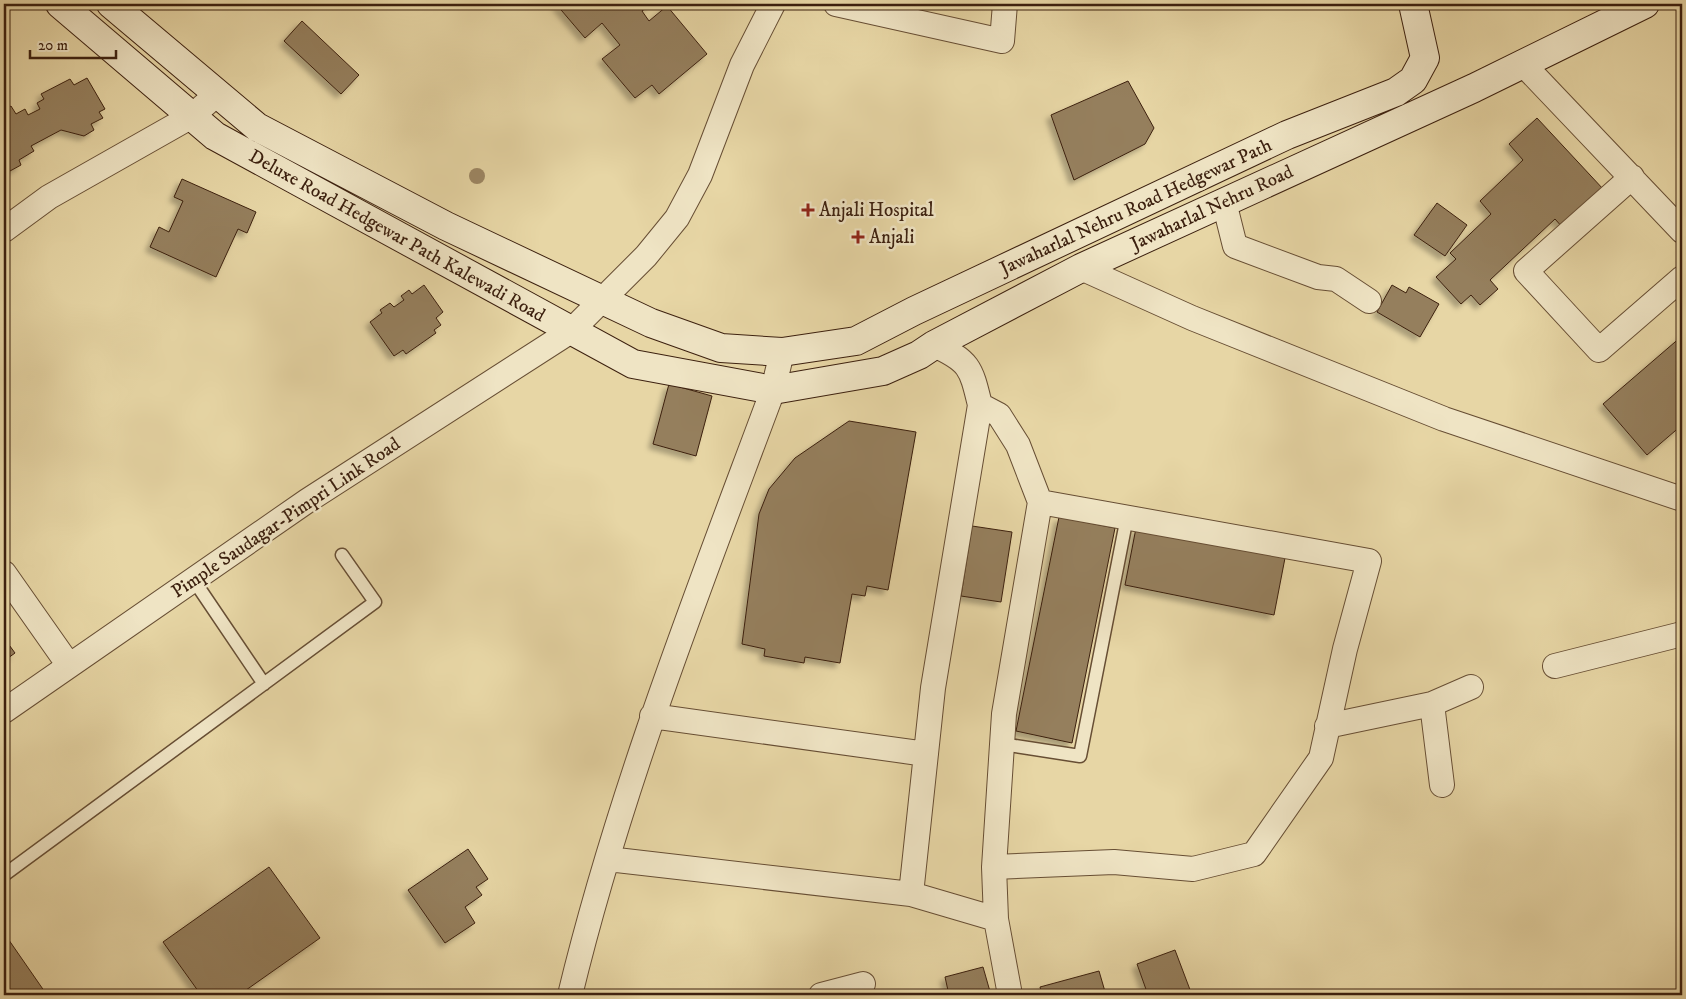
<svg xmlns="http://www.w3.org/2000/svg" width="1686" height="999" font-family="'IM FELL DW Pica',serif">
  <style>
    .building { fill: #957f5d; stroke: #3c200f; filter: url(#shadow) }
    .lines { fill: none; stroke-linecap: round; stroke-linejoin: round }
    .lane-casing { stroke: #674e34; stroke-width: 15 }
    .street-casing { stroke: #674e34; stroke-width: 26 }
    .secondary-casing { stroke: #3c200f; stroke-width: 30 }
    .lane { stroke: #efe4c4; stroke-width: 12 }
    .street { stroke: #efe4c4; stroke-width: 24 }
    .secondary { stroke: #efe4c4; stroke-width: 28 }
    .tree { fill: #9d8764 }
    .poi-dot { fill: #8f2418; stroke: #efe4c4; stroke-width: 2 }
    .labels { text-anchor: middle; dominant-baseline: central; stroke-width: 5; stroke-linejoin: round; paint-order: stroke }
    .street-label { font-size: 19px; fill: #3c200f; stroke: #efe4c4 }
    .poi-label { font-size: 19px; fill: #3c200f; stroke: #efe4c4; text-anchor: start }
  </style>
  <defs>
    <filter id="shadow"><feDropShadow dx="-4.5" dy="4.5" stdDeviation="2.5" flood-color="#0004"/></filter>
  </defs>
  <rect width="100%" height="100%" fill="#e7d6a5"/>
  <filter id="stains"><feTurbulence type="fractalNoise" baseFrequency=".004" numOctaves="4"/><feColorMatrix values="0 0 0 0 .2 0 0 0 0 .09 0 0 0 0 .02 0 0 0 .5 -.17"/></filter>
  <radialGradient id="worn" r=".72"><stop offset=".6" stop-color="#630" stop-opacity="0"/><stop offset="1" stop-color="#630" stop-opacity=".3"/></radialGradient>
  <path class="building" d="M556,4H651L642,11L649,21L667,6L707,54L659,94L652,85L635,98L602,59L620,45L602,23L585,38Z
    M302,21L359,75L341,94L284,41Z
    M87,78L105,109L99,112L103,118L91,124L94,130L84,136L61,130L31,146L34,151L19,160L21,165L10,171L6,163L4,165V110L11,106L16,114L25,109L28,115L40,109L37,103L44,99L41,94L70,79L74,85Z
    M1128,81L1154,128L1145,144L1074,180L1051,115Z
    M1537,118L1604,190L1563,228L1555,219L1490,280L1498,289L1480,305L1471,295L1461,304L1436,277L1456,259L1450,253L1491,214L1480,201L1523,160L1509,144Z
    M182,179L256,212L247,233L238,229L216,277L150,247L159,227L169,232L183,201L174,197Z
    M1437,203L1467,225L1445,256L1414,235Z
    M424,285L443,312L436,318L441,325L434,330L436,333L406,354L403,350L394,356L370,322L382,313L380,310L390,303L394,307L404,300L401,296L409,290L412,294Z
    M1392,285L1406,293L1409,287L1439,304L1420,337L1377,312Z
    M1682,336V425L1647,455L1603,404Z
    M669,384L712,396L696,456L653,444Z
    M849,421L916,432L888,590L867,586L865,596L852,594L840,663L805,657L804,663L764,656L765,649L742,644L759,514L769,489L795,458Z
    M1059,517L1115,528L1072,743L1016,731Z
    M972,526L1012,532L1001,602L961,596Z
    M1136,528L1285,558L1274,615L1125,585Z
    M4,638L15,653L4,661Z
    M468,849L488,879L476,887L482,895L465,907L475,923L445,943L408,890Z
    M269,867L320,938L239,995H201L163,942Z
    M4,933L47,995H4Z
    M1175,950L1192,995H1148L1137,964Z
    M983,967L991,995H949L945,977Z
    M1099,971L1106,995H1042L1040,987Z"/>
  <g class="lines">
    <defs>
      <path id="lane" d="M193,579L264,684
        M1002,744L1080,756L1127,517
        M4,875L375,602L342,555"/>
      <path id="street" d="M836,4L1002,41L1005,4
        M1524,65L1682,231
        M1632,177L1526,271L1599,350L1682,278
        M1224,202L1235,246L1318,277L1336,279L1369,301
        M4,230L49,197L192,116L217,94
        M1081,268L1192,318L1444,419L1682,499
        M934,345C970,361 971,368 980,405L999,415L1018,445L1040,502L1004,714L994,867L996,919L1010,995
        M4,573L68,664
        M1555,666L1682,634
        M1432,704L1471,687
        M4,711L307,501L571,331L646,256L677,218L700,175L742,65L773,4
        M652,716L926,754
        M1327,726L1432,704L1442,785
        M608,859L911,894L996,919
        M994,867L1114,862L1193,869L1254,854L1321,758L1345,649L1369,561L1040,502
        M911,894L933,688L980,405
        M570,995C620,788 699,589 773,390L782,352
        M821,995L863,984"/>
      <path id="secondary" d="M60,4L215,136L633,364L773,390L883,371L919,355L934,345L1081,268L1474,88L1645,4
        M111,4L257,127L446,226L651,323L721,348L782,352L856,341L914,311L1287,135L1396,92L1413,80L1425,58L1413,4"/>
    </defs>
    <use href="#lane" class="lane-casing"/>
    <use href="#street" class="street-casing"/>
    <use href="#secondary" class="secondary-casing"/>
    <use href="#lane" class="lane"/>
    <use href="#street" class="street"/>
    <use href="#secondary" class="secondary"/>
  </g>
  <circle class="tree" cx="477" cy="176" r="8"/>
  <g class="poi-dot">
    <path d="M805.5 202.5h5v5h5v5h-5v5h-5v-5h-5v-5h5z"/>
    <path d="M855.5 229.5h5v5h5v5h-5v5h-5v-5h-5v-5h5z"/>
  </g>
  <g class="labels">
    <g class="street-label">
      <text transform="translate(1136 207) rotate(-25)">Jawaharlal Nehru Road Hedgewar Path</text>
      <text transform="translate(1212 208) rotate(-25)">Jawaharlal Nehru Road</text>
      <text transform="translate(397 236) rotate(29)">Deluxe Road Hedgewar Path Kalewadi Road</text>
      <text transform="translate(286 518) rotate(-34)">Pimple Saudagar-Pimpri Link Road</text>
    </g>
    <g class="poi-label">
      <text x="819" y="210">Anjali Hospital</text>
      <text x="869" y="237">Anjali</text>
    </g>
  </g>
  <rect width="1686" height="999" fill="none" stroke="#e7d6a5" stroke-width="20"/>
  <rect x="5" y="5" width="1676" height="989" fill="none" stroke="#3c200f" stroke-width="2.5"/>
  <rect x="10" y="10" width="1666" height="979" fill="none" stroke="#3c200f"/>
  <path d="M30 50v8h86v-8" fill="none" stroke="#3c200f" stroke-width="2.5"/>
  <text x="38" y="50" font-size="15" fill="#3c200f" stroke="#efe4c4" stroke-width="4" paint-order="stroke">20 m</text>
  <rect width="100%" height="100%" filter="url(#stains)"/>
  <rect width="100%" height="100%" fill="url(#worn)"/>
</svg>
